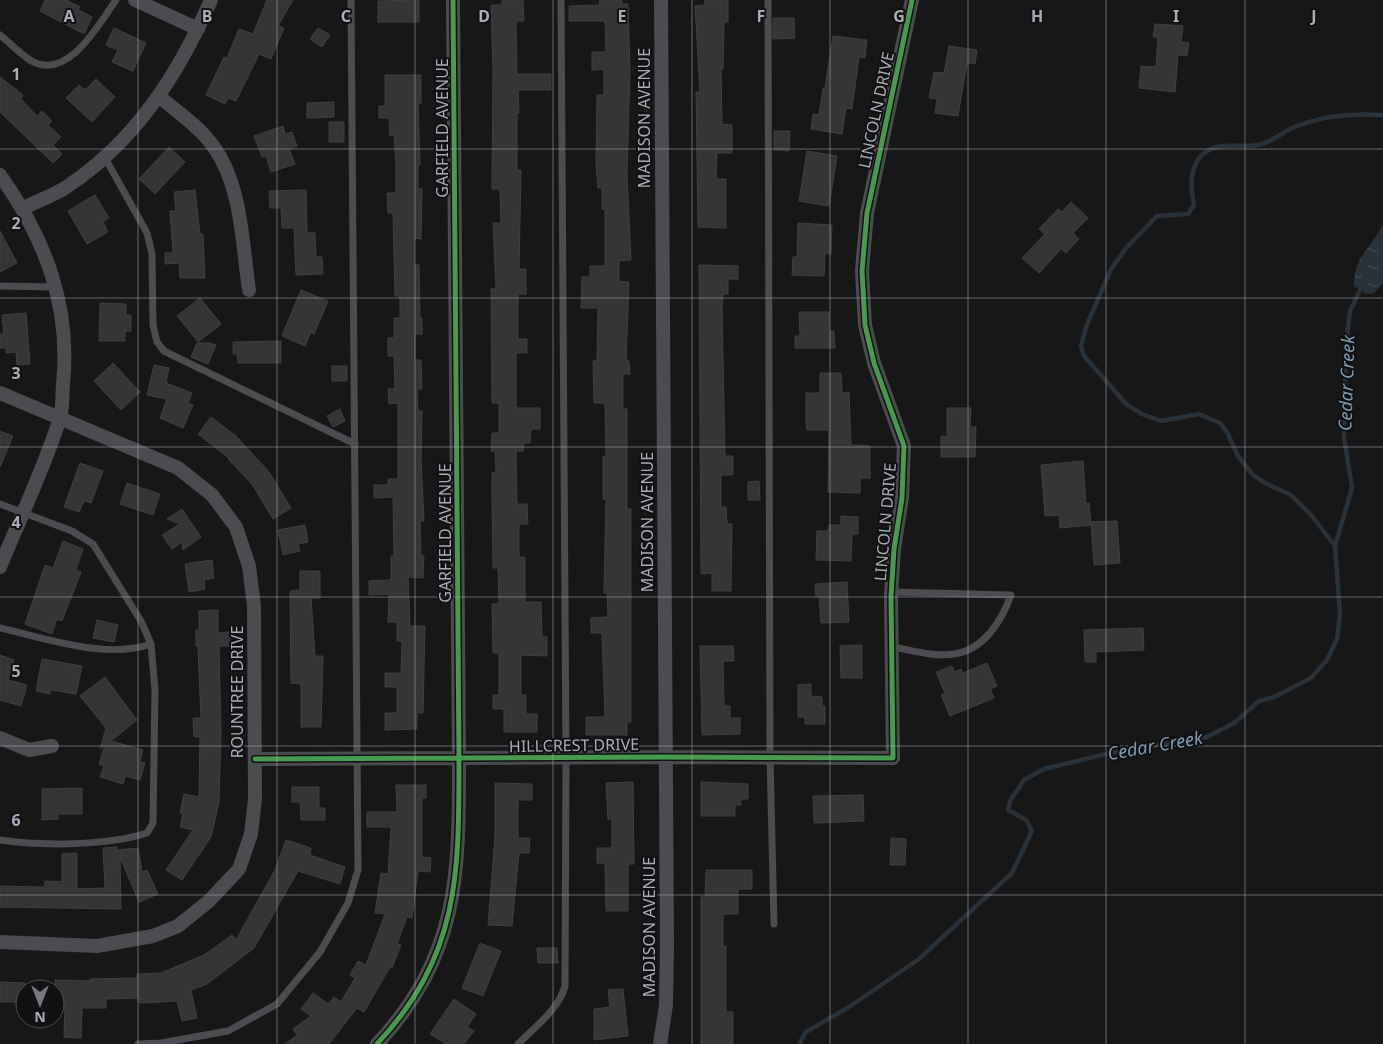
<svg xmlns="http://www.w3.org/2000/svg" width="1383" height="1044" font-family="'Noto Sans',sans-serif">
  <style>
    .water { fill: url(#water-ripples) }
    .lines { fill: none; stroke-linecap: round; stroke-linejoin: round }
    .stream { stroke: #2a3239; stroke-width: 4.5 }
    .building { fill: #353536; stroke: #3f4043 }
    .lane { stroke: #4b4c50; stroke-width: 7 }
    .street { stroke: #4b4c50; stroke-width: 14 }
    .cycleway-casing { stroke: #111113; stroke-width: 8 }
    .cycleway { stroke: #469c4c; stroke-width: 5 }
    .grid { fill: none; stroke: #a8adb8; stroke-width: 1; stroke-opacity: 0.55 }
    .labels { text-anchor: middle; dominant-baseline: central; stroke-width: 4; stroke-linejoin: round; paint-order: stroke }
    .street-label { font-size: 16px; fill: #a8adb8; stroke: #111113 }
    .water-label { font-size: 18px; font-style: italic; fill: #7f9bb3; stroke: #111113 }
    .grid-label { font-size: 16px; text-anchor: middle; font-weight: bold; fill: #a8adb8; stroke: #111113; stroke-width: 4; stroke-linejoin: round; paint-order: stroke }
  </style>
  <defs>
    <pattern id="water-ripples" width="26" height="14" patternUnits="userSpaceOnUse" patternTransform="scale(1.25)"><rect width="26" height="14" fill="#2a3239"/><path d="M2 4q2-2 4 0t4 0M15 11q2-2 4 0t4 0" fill="none" stroke="#464d54"/></pattern>
  </defs>
  <rect width="100%" height="100%" fill="#171717"/>
  <path class="water" d="M1383,223V283L1374,293L1366,294L1354,286C1354,254 1373,248 1383,223Z"/>
  <g class="lines">
    <path class="stream" d="M1335,546L1312,516L1291,495L1267,484L1253,475L1238,456L1227,432L1220,423L1199,414L1161,421L1142,414L1127,405L1084,356L1081,346L1086,327L1111,269L1127,247L1157,216L1188,214L1194,205C1191,191 1189,170 1200,157C1217,138 1240,150 1262,144C1272,141 1282,133 1292,128C1320,116 1353,113 1383,115
      M799,1044L806,1032L849,1007L919,959L1012,873L1032,831L1026,820L1008,810L1010,801L1024,780L1044,769L1114,752L1207,737L1234,723L1259,701L1274,697L1311,678L1327,660L1337,639L1340,614L1335,546L1352,488L1344,437L1346,344L1350,311L1362,286"/>
  </g>
  <path class="building" d="M45,0H66L80,7L78,10L92,17L84,34L40,11Z
    M267,0H293L278,26L284,28L271,59L259,54L236,101L228,98L225,104L206,95L224,57L227,58L239,29L253,34Z
    M419,0V22H378V1Z
    M502,0H523L524,21H516L517,74H551V90H518L519,113H517V170H521L519,269H526V294H518V339H527V353H516V408H540V429H531L530,443H524L523,451H516L517,504H527L528,524H519V557H525V602H541L542,637H547V656L521,655V695H526V714H537V732H504V709H493V695H499V653H493L492,604H499L498,568H493L492,496V473H496L495,451H491L492,433H499V403H492L491,289H496L493,223H501L500,189H492L493,70L491,5H502Z
    M600,0H622V4H628L630,69L627,174L631,260L619,261V281L629,282L626,361H629L630,374H623V409H627V509H631V722H627V735H586V717H605L602,633H591V618L608,617L607,593H604L606,499H603V456H606L605,403H594L593,361H597L598,308H581L582,277H590V266H605V209H602V188H598L596,164L597,95H604V69L592,70V52H606L605,21H569V6L599,5Z
    M705,0H728V22H724L723,69H721L722,124L732,125V153H717L716,179H726V228L698,227L696,92H700L695,6L705,5Z
    M773,18H794L795,38L773,39Z
    M1155,24L1183,26L1181,42L1189,43L1187,56L1178,55L1175,92L1139,88L1141,66L1156,67L1158,37H1153Z
    M114,28L146,43L133,71L112,62L118,50L106,45Z
    M318,28L330,35L322,47L310,39Z
    M833,36L867,40L865,58L859,57L852,109L846,108L842,134L811,129L813,114L819,115L823,88H825Z
    M949,46L977,50L975,64L967,63L958,116L935,113L937,99L929,98L934,72L944,73Z
    M385,75H421V103H418L420,165H418V189H422L421,239L414,238V265H419L420,318H422V334H415V360H421L422,389H417L418,411H422L421,459L424,521H420L421,556H424L423,578L408,577L410,626H425L423,713H417V729L385,730V713H397V687H385V673H401L402,641H397V622H388L389,594L369,595V581L391,580V556H394L393,497L374,498V485H388V479H398V403L389,404L388,389H395L394,356H388V338H394V318H400V296H395L393,213H388L387,193H396V165L394,135L390,136L389,118H379V106H385Z
    M0,77L23,95L21,99L37,116L42,111L52,121L48,125L61,137L53,145L62,154L53,163L0,112Z
    M96,79L115,97L92,122L66,98L79,85L85,90Z
    M334,102V117L307,118V103Z
    M329,122H344V142H329Z
    M283,126L285,134L292,132L297,146L289,149L295,164L271,172L266,156L262,157L254,136Z
    M774,131H790L789,151L774,150Z
    M169,147L185,162L155,194L139,179Z
    M807,151L837,156L829,206L799,201Z
    M195,190L200,234H203L205,278H180L179,263L165,264V253H173L170,211H176L174,192Z
    M306,190L307,233H315L316,257H322L323,274L296,275L294,228H282L281,208H270L269,191Z
    M95,195L109,218L103,222L108,232L87,244L68,211Z
    M1071,202L1088,218L1073,233L1079,239L1066,253L1061,249L1039,273L1022,258L1045,234L1039,229L1058,209L1062,212Z
    M798,223L832,225L831,254L825,253L824,276L792,275L793,257H797Z
    M0,231L17,263L0,272Z
    M699,265L738,266V279H728V294H723L722,308L725,456H733V475H721V507H726L727,524H732L731,591H712V573L701,574Z
    M301,290L328,301L314,334L311,332L305,346L282,336Z
    M200,298L221,324L198,342L177,316Z
    M100,303L126,304V315H131V331H125V341H99Z
    M799,312H829V331H834L835,348H795V336H800Z
    M26,313L30,364L17,365L16,352L6,353V348H0V334H4L2,315Z
    M281,341V363H238L237,354H233V342Z
    M197,343H210L216,345L208,364L191,357Z
    M113,363L140,392L121,410L94,381Z
    M154,365L169,368L166,383L192,393L188,403L193,405L183,428L160,418L167,399L147,395Z
    M332,366H347V381H332Z
    M820,373H841L842,393L849,392L851,445L870,446V478H860V493L828,492L829,430H807L806,423V393H820Z
    M947,408H971L970,427H976L975,457H941V436L947,437Z
    M340,409L345,421L333,427L327,416Z
    M211,417L236,436L269,472L291,508L273,519L252,484L228,459L229,458L198,434Z
    M0,431L13,436L0,467Z
    M1083,461L1086,504L1089,503L1091,525L1060,528L1059,515L1045,516L1041,465Z
    M80,463L103,471L91,503L84,501L79,512L64,507Z
    M759,481L760,500H748V482Z
    M127,483L160,494L153,515L120,504Z
    M182,509L201,537L183,550L182,542L172,549L162,535L180,524L167,519Z
    M841,516L858,517V534H852L851,561L816,560L817,531H828L829,525H841Z
    M1117,521L1120,563L1094,565L1091,522Z
    M305,525L308,542L298,544L300,551L283,555L278,530Z
    M63,541L83,549L76,570L81,572L62,621L57,619L52,634L25,624L45,565L53,568Z
    M212,560L214,578L204,580L205,589L189,592L185,564Z
    M300,571H320V598H311L315,656H323L321,727H301V684L291,683L290,591L300,590Z
    M847,582L849,622L821,623L819,596H816L815,584Z
    M218,610V633L230,632V646H219L221,736L219,802L211,837L182,880L166,870L193,830L180,827L183,814L180,813L184,794L199,797L200,737H194L193,718H201L198,646H196V630H199V611Z
    M97,620L118,625L114,642L93,638Z
    M1143,628L1144,650L1096,652V662H1085L1084,630Z
    M862,645V678H841L840,646Z
    M700,646H733L734,661H723L724,706H730V718H740V734L702,735Z
    M0,655L14,660L8,680L27,685L21,706L0,700Z
    M42,659L82,666L76,694L51,690L50,694L36,691Z
    M987,663L997,686L990,689L994,698L950,716L941,695L945,693L936,672L952,666L954,672L961,669L963,673Z
    M105,677L137,720L111,741L143,750L140,762L145,763L140,780L125,776L123,784L100,777L104,766L99,764L105,745L100,749L106,728L80,696Z
    M811,684V696L822,697V706H825V724H805V717H798V685Z
    M633,782L634,864H628V911H606L605,863H597V848H612V819H608L606,783Z
    M701,782L748,784V799H741V805H735V816H701Z
    M495,783L532,784V800H518V838H530L529,853H519L512,926L488,925L495,837Z
    M396,785H426V798H422V857L431,858L430,872L418,871L412,918L407,917L397,944L401,945L392,968L390,967L364,1012L357,1008L329,1044H285L297,1035L293,1029L311,1016L301,1009L313,993L328,1004L334,997L341,1002L355,978L350,975L358,961L366,965L385,914L375,913L381,873L388,874L391,827H367V812H397Z
    M292,787H319V808H325V820H301L300,802H292Z
    M82,788V814H58V819L42,820V789Z
    M863,795L864,821L814,823L813,796Z
    M891,838L906,839L905,865H890Z
    M286,840L311,848L310,855L345,867L340,884L298,871L254,948L207,984L191,990L197,1018L182,1021L177,1001L139,1003L138,998L106,999V1008H82L81,1038L64,1037L65,1002H55V980L90,981V979L137,978V974L161,973L204,955L232,935L236,940L275,870Z
    M117,847V850L138,848L142,872L147,870L158,894L139,902L120,857L121,909L0,907V886L44,887L45,881L62,882V854L77,853V889L105,888L103,848Z
    M706,870H752V889H738V914H723V946H726V1012H733V1044H701V897H705Z
    M480,943L501,951L483,996L462,988Z
    M537,948H557L558,963H538Z
    M0,982L25,983V1002H0Z
    M623,989L628,1036L594,1040V1009L610,1007L608,990Z
    M454,999L476,1014L467,1027L474,1031L464,1044H446L430,1034Z"/>
  <g class="lines">
    <path class="lane" d="M768,0L770,757L774,924
      M0,35C10,43 19,53 30,60C67,83 99,24 116,0
      M104,156L147,233L152,254L153,325L157,342L164,351L355,444
      M0,286L55,287
      M0,504L72,531L93,544L141,621L151,644L155,690L153,823L147,833C106,846 42,846 0,840
      M891,592L1011,595C1002,620 984,650 954,654C934,657 911,650 892,647
      M0,628C45,638 106,660 151,644
      M138,1044L161,1043L228,1031L277,1004L320,952L348,903L358,870L351,0
      M518,1044C535,1027 559,1009 565,986L566,758L561,0"/>
    <path class="street" d="M135,0L198,29
      M160,97C177,112 200,127 213,146C242,185 242,243 249,290
      M0,175C45,238 71,306 63,384C62,395 63,408 60,418C44,469 20,518 0,567
      M24,208C37,201 52,196 65,188C135,142 178,75 211,0
      M0,393L178,468L212,495L236,527L249,566L254,606L255,799L251,834L239,869L209,901L178,926L153,936L97,946L0,942
      M0,738L29,750L52,746
      M255,759L666,757L893,758L891,596L894,549L902,498L904,446L874,363L865,325L862,271L867,213L912,0
      M377,1044C460,955 459,873 459,759L453,0
      M660,1044L666,1005L667,944L661,0"/>
    <defs>
      <path id="cycleway" d="M255,759L666,757L893,758L891,596L894,549L902,498L904,446L874,363L865,325L862,271L867,213L912,0
        M377,1044C460,955 459,873 459,759L453,0"/>
    </defs>
    <use href="#cycleway" class="cycleway-casing"/>
    <use href="#cycleway" class="cycleway"/>
  </g>
  <path class="grid" d="M138,0V1044M277,0V1044M415,0V1044M553,0V1044M692,0V1044M830,0V1044M968,0V1044M1106,0V1044M1245,0V1044M0,149H1383M0,298H1383M0,447H1383M0,597H1383M0,746H1383M0,895H1383"/>
  <g class="labels">
    <g class="street-label">
      <text transform="translate(876 110) rotate(-78)">LINCOLN DRIVE</text>
      <text transform="translate(644 118) rotate(-90)">MADISON AVENUE</text>
      <text transform="translate(442 128) rotate(-90)">GARFIELD AVENUE</text>
      <text transform="translate(647 522) rotate(-90)">MADISON AVENUE</text>
      <text transform="translate(885 522) rotate(-85)">LINCOLN DRIVE</text>
      <text transform="translate(445 533) rotate(-90)">GARFIELD AVENUE</text>
      <text transform="translate(237 692) rotate(-90)">ROUNTREE DRIVE</text>
      <text transform="translate(574 745) rotate(-1)">HILLCREST DRIVE</text>
      <text transform="translate(649 927) rotate(-90)">MADISON AVENUE</text>
    </g>
    <g class="water-label">
      <text transform="translate(1346 383) rotate(-88)">Cedar Creek</text>
      <text transform="translate(1155 745) rotate(-10)">Cedar Creek</text>
    </g>
  </g>
  <g class="grid-label">
    <text x="69" y="22">A</text>
    <text x="207" y="22">B</text>
    <text x="346" y="22">C</text>
    <text x="484" y="22">D</text>
    <text x="622" y="22">E</text>
    <text x="761" y="22">F</text>
    <text x="899" y="22">G</text>
    <text x="1037" y="22">H</text>
    <text x="1176" y="22">I</text>
    <text x="1314" y="22">J</text>
    <text x="16" y="80">1</text>
    <text x="16" y="229">2</text>
    <text x="16" y="379">3</text>
    <text x="16" y="528">4</text>
    <text x="16" y="677">5</text>
    <text x="16" y="826">6</text>
  </g>
  <g transform="translate(40 1004) rotate(180)"><circle r="24" fill="#111113" stroke="#4d4f55"/>
  <path d="M0-4L9 19L0 12L-9 19Z" fill="#757880"/>
  <text y="-8" font-size="14" font-weight="bold" text-anchor="middle" fill="#a8adb8">N</text>
  </g>
</svg>
